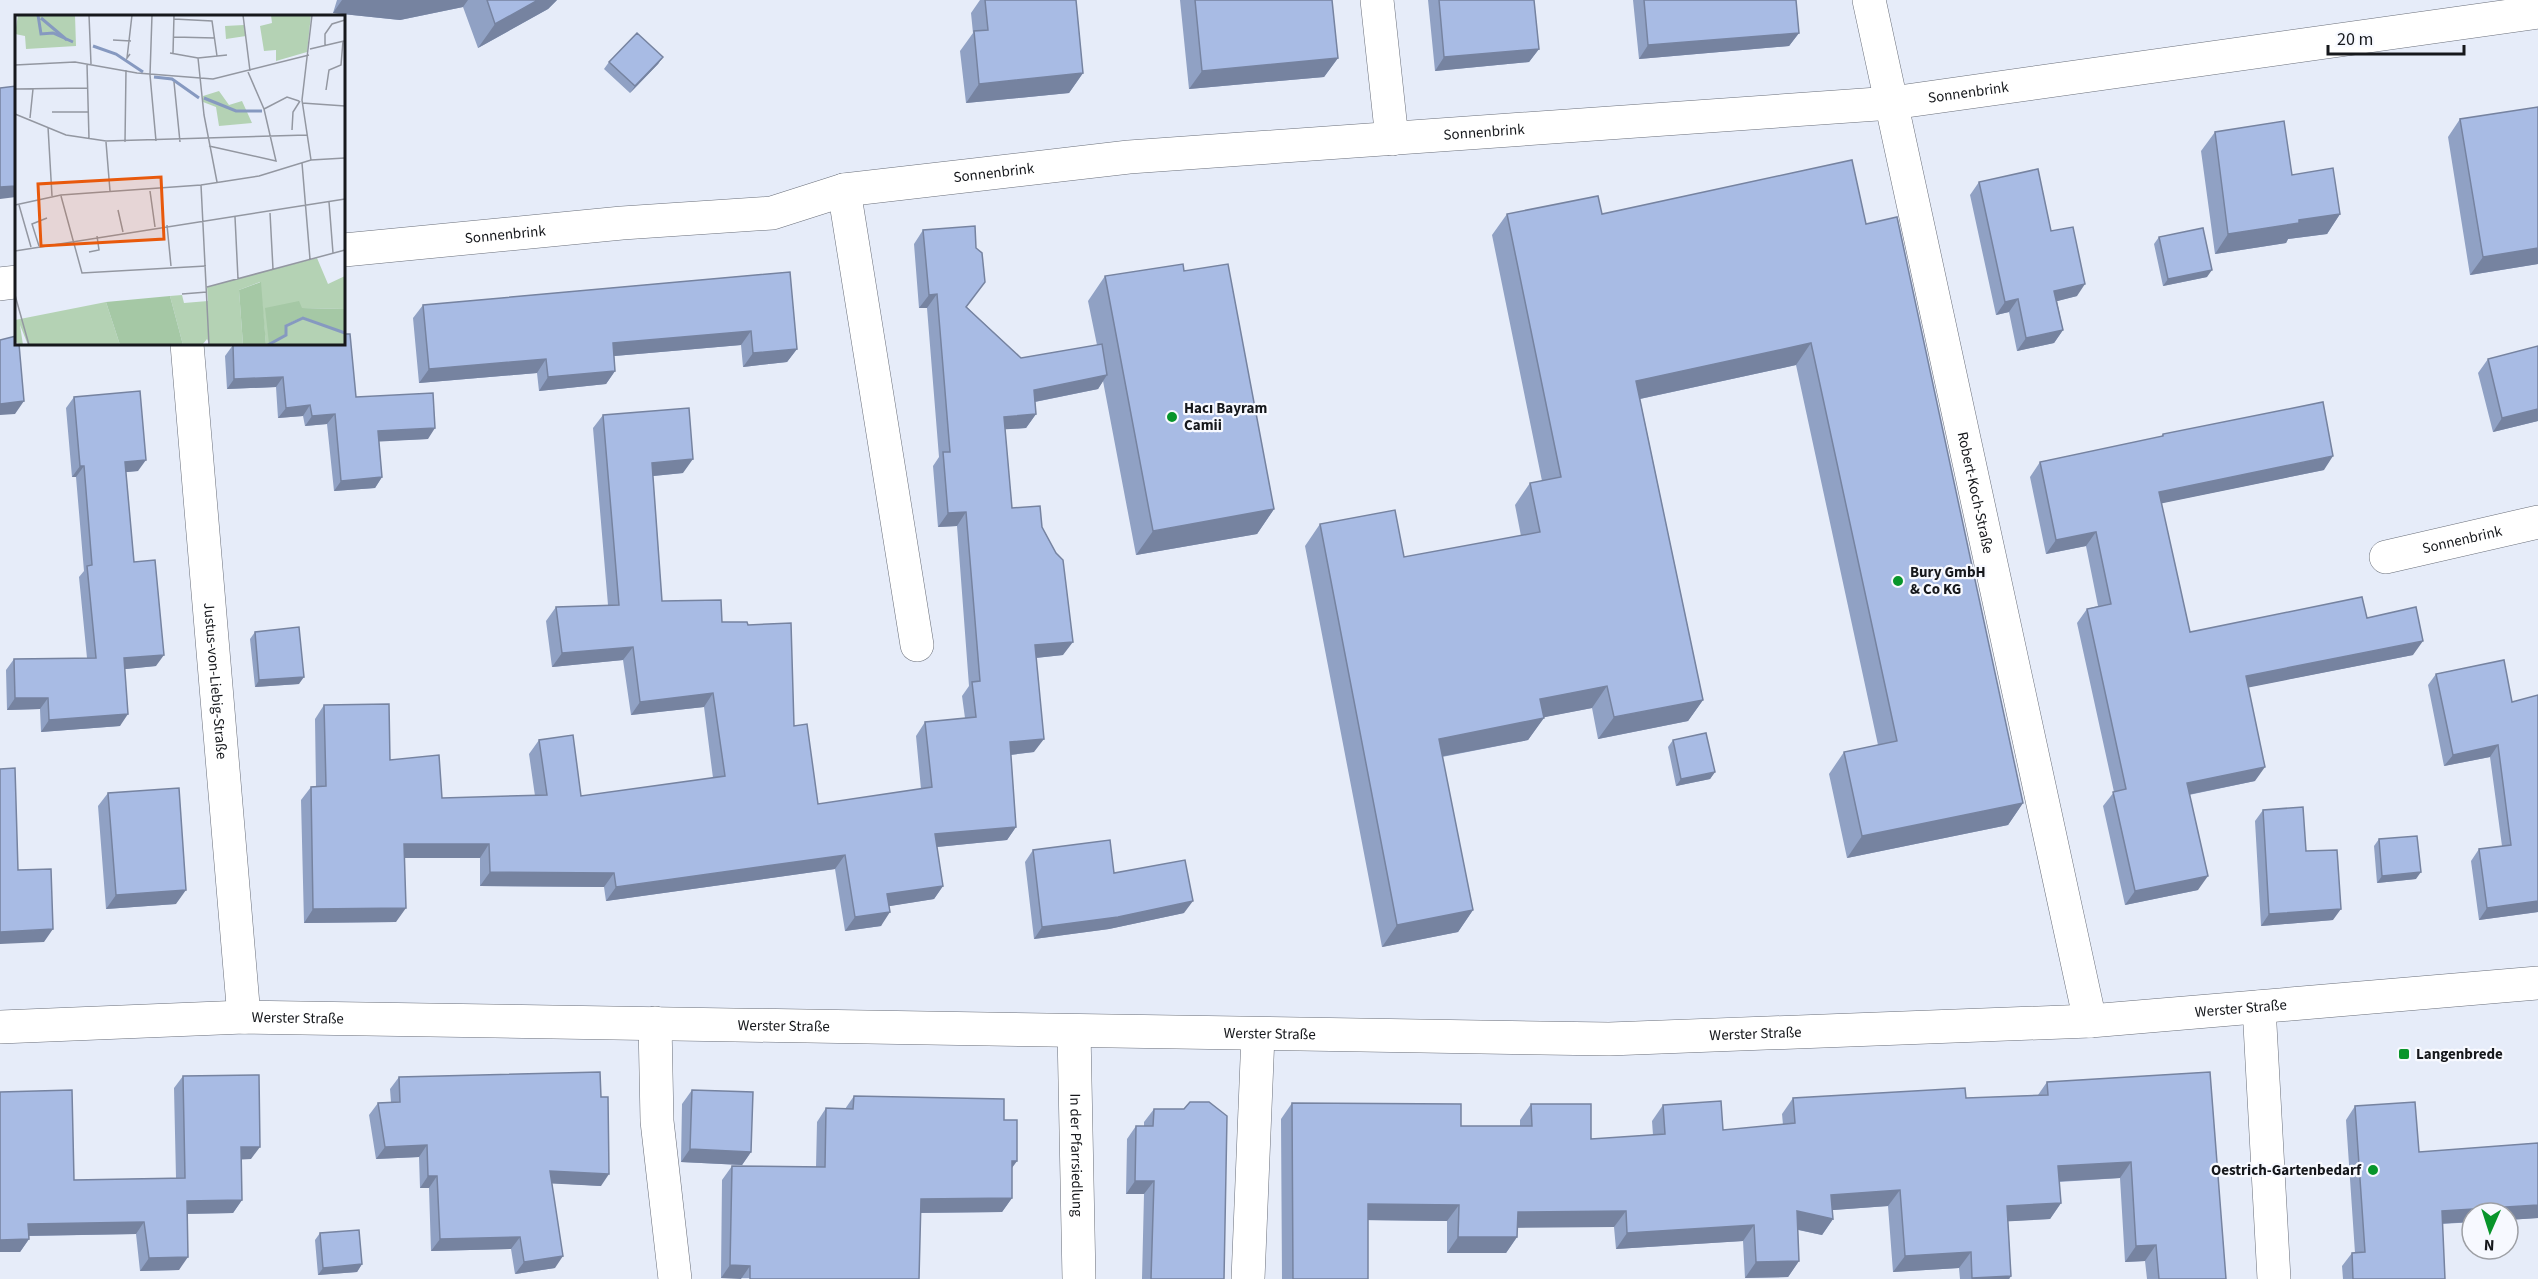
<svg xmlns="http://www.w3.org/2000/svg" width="2538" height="1279" font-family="'Source Sans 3',sans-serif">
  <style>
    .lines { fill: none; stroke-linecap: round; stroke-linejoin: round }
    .minor-casing { stroke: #6a6f7a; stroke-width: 34 }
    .major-casing { stroke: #6a6f7a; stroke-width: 34 }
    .minor { stroke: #fff; stroke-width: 33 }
    .major { stroke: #fff; stroke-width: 33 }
    .wall { fill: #90a1c4 }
    .shaded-wall { fill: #7683a0 }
    .building { fill: #a8bbe4; stroke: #7683a0; stroke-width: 1.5 }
    .poi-dot { fill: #08952b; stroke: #f7f9ff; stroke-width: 2 }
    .labels { text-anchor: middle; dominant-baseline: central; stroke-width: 4.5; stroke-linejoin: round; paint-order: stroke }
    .street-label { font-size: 15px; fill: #16181c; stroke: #f7f9ff }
    .poi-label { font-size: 15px; font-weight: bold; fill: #16181c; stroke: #f7f9ff; text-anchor: start }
    .inset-river { fill: none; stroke: #8699c0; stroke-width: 3 }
    .inset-road { fill: none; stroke: #9397a1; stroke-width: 1.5 }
    .view { fill: #e8590c; fill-opacity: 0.15; stroke: #e8590c; stroke-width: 3 }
    .inset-edge { fill: none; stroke: #16181c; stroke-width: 3 }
  </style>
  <rect width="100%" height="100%" fill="#e6ecf9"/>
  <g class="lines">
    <defs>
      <g id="minor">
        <path d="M1377,0L1392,139"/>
        <path id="s1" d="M1869,0L2090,1021"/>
        <path d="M844,190L917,645"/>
        <path id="s2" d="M344,250L622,223L772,213L844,190L1129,157L1892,103L2538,12"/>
        <path d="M0,284L16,282"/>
        <path id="s3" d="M187,344L244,1017"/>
        <path id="s4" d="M2386,557L2538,522"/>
        <path d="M2259,1007L2274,1279"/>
        <path d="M655,1023L657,1121L675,1279"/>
        <path id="s5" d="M1074,1031L1079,1279"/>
        <path d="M1248,1279L1258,1035"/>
      </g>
      <g id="major">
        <path id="s6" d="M0,1027L244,1017L1609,1039L2090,1021L2538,983"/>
      </g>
    </defs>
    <use href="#minor" class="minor-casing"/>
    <use href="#major" class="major-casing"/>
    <use href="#minor" class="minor"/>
    <use href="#major" class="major"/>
  </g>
  <path class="wall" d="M337,0H557L548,9L478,48L463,7L400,20L333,13Z
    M980,0H1076L1083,73L1069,93L966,103L960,51L973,33L971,13Z
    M1180,0H1332L1338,58L1324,77L1189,89Z
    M1428,0H1534L1539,49L1529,62L1435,71Z
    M1633,0H1796L1799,33L1789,46L1639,59Z
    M663,57L658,64L630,93L604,69L609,62Z
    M2460,119L2538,264L2470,275L2448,137Z
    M2215,132L2292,175L2340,214L2327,234L2288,239L2286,243L2215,254L2201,151Z
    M1979,182L2051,231L2077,296L2057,301L2063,330L2054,343L2017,351L2009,312L1996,315L1970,195Z
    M1507,214H1602L1866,224L2023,803L2008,825L1847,858L1829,774L1844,752L1878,745L1796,365L1640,399L1703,700L1688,721L1598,739L1592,708L1544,717L1528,740L1442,757L1473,910L1458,932L1382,947L1305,546L1320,524L1404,557L1521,536L1515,505L1530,483L1542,481L1492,235Z
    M923,230L967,307L1021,358L1097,345L1088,301L1105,276L1184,271L1274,509L1257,534L1136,555L1103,381L1098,389L1035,402L1036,414L1026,428L1005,429L1012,508L1042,527L1063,655L1036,658L1034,752L1011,755L1016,827L1007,840L937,847L943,886L934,899L889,906L881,926L845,931L835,869L606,901L604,887L480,886V858H404L396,922L304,923L301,800L311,787L316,786L315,719L324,705L390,760L442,798L535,796L529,754L539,740L581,796L713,778L704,707L631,715L623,660L552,667L546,621L556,607L608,605L593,428L603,415L683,473L653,476L662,601L722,622L748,625L794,726L818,804L921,789L916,736L925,722L965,718L962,696L969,686L957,526L938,527L933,466L939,457L927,308H919L914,244Z
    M2159,237L2207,277L2163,286L2154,244Z
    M790,272L797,349L787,362L743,367L741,345L614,356L615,371L606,384L539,391L537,373L419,383L413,318L423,305Z
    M233,345L356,397L428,439L379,441L382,477L375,488L334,491L327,424L305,426L303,416L278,418L276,387L227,389L225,356Z
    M2488,359L2538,421L2493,432L2478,373Z
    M74,397L138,471L126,472L134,562L156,666L125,669L120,726L41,732L40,709L7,710L6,670L14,659L87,658L79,577L84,571L76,477H72L66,408Z
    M2163,434L2324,470L2161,503L2190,632L2367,618L2413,655L2248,687L2255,781L2189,795L2198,890L2125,905L2103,806L2114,792L2077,623L2087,609L2098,606L2086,546L2046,554L2030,477L2040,462L2161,437Z
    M255,632L299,684L255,687L250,639Z
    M2504,660L2538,912L2479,920L2471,861L2479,849L2502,846L2490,757L2444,766L2428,685L2436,674Z
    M1673,740L1715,772L1710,779L1676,786L1668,747Z
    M108,793L176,904L106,909L98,806Z
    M2263,810L2306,851L2333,920L2261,926L2255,821Z
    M2379,839L2416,879L2377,883L2374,846Z
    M1033,850L1114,873L1184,913L1109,929L1034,939L1025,862Z
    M2210,1072L2226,1279H2147L2145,1261L2125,1262L2120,1178L2059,1182L2061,1203L2050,1219L2008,1221L2011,1276L2009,1279H1960L1959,1268L1893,1272L1888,1206L1832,1210L1833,1219L1822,1235L1798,1230L1799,1261L1788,1277L1745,1278L1743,1241L1616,1249L1614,1227H1517V1237L1506,1253H1447V1221L1368,1220V1279H1282L1281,1119L1292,1103L1461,1126H1520V1120L1531,1104L1591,1139L1653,1135L1652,1121L1663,1105L1723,1130L1783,1125L1782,1114L1793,1098H1966L2038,1095L2047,1082Z
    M183,1076L251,1159H241L242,1200L233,1213L187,1214L179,1270L140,1271L136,1234L29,1236V1239L20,1252H0L74,1180L176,1178L174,1088Z
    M399,1077L601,1186L552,1183L555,1268L515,1274L511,1249L431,1251L429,1188H420L419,1157L376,1159L369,1115L378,1103L391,1102L390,1089Z
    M692,1090L751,1152L742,1165L681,1162L682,1104Z
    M854,1096L1004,1120L1017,1161L1012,1168V1198L1002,1212L920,1213L919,1279L721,1278L722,1180L732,1166L816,1167L817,1122L826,1108L845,1109Z
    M2355,1106L2419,1152L2538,1143V1218L2442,1224L2445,1279H2343L2342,1266L2352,1253H2355L2346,1120Z
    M1154,1109L1224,1279H1142L1144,1194H1126L1127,1139L1136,1126H1144V1122Z
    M320,1233L362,1264L357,1272L318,1275L315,1240Z"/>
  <path class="shaded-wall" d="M342,0H468L463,7L400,20L333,13Z
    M538,0H557L548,9L478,48L495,24Z
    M1799,33L1789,46L1639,59L1648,45Z
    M1539,49L1529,62L1435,71L1444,57Z
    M663,57L658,64L630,93L635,86Z
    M1338,58L1324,77L1189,89L1202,71Z
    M1083,73L1069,93L966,103L979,84Z
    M16,186V197L0,199V187Z
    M2340,214L2327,234L2288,239L2286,243L2215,254L2228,234L2299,220Z
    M2538,248V264L2470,275L2483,257Z
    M2212,270L2207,277L2163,286L2168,279Z
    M2085,284L2077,296L2046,304L2054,291Z
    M937,294L927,308H919L929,295Z
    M2018,299L2009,312L1996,315L2005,302Z
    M2063,330L2054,343L2017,351L2026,338Z
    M751,331L741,345L603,357L613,343Z
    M1811,343L1796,365L1621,403L1636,381Z
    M797,349L787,362L743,367L753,353Z
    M546,359L537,373L419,383L429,369Z
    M615,371L606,384L539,391L548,377Z
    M1107,375L1098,389L1024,404L1034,390Z
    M283,377L276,387L227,389L234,379Z
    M24,401L15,414L0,415V404Z
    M310,405L303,416L278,418L286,408Z
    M2538,409V421L2493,432L2502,418Z
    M335,414L327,424L305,426L312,416Z
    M1036,414L1026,428L994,430L1004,417Z
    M435,428L428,439L371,442L378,431Z
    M2333,456L2324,470L2149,506L2159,492Z
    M693,459L683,473L643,477L652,463Z
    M146,460L138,471L117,473L125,462Z
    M80,466H84L76,477H72Z
    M382,477L375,488L334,491L341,481Z
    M1274,509L1257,534L1136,555L1153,531Z
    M966,512L957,526L938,527L948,513Z
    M2096,532L2086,546L2046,554L2056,540Z
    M2423,641L2413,655L2236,690L2246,676Z
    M1073,642L1063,655L1025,659L1035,645Z
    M633,647L623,660L552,667L562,653Z
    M164,655L156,666L116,670L124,658Z
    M304,677L299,684L255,687L259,680Z
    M1607,686L1592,708L1525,721L1540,699Z
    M713,693L704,707L631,715L640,702Z
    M15,698H48L40,709L7,710Z
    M1703,700L1688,721L1598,739L1614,717Z
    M128,714L120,726L41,732L49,720Z
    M1544,718L1528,740L1423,760L1439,739Z
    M1044,739L1034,752L1000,756L1010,742Z
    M2498,745L2490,757L2444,766L2453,755Z
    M2265,767L2255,781L2177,797L2187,783Z
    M1715,772L1710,779L1676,786L1681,779Z
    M2023,803L2008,825L1847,858L1862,836Z
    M1016,827L1007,840L926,848L935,834Z
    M404,844H489L480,858H394Z
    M845,855L835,869L606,901L616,887Z
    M490,872L614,873L604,887L480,886Z
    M2421,872L2416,879L2377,883L2382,876Z
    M2208,876L2198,890L2125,905L2135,891Z
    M943,886L934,899L878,908L887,894Z
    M186,890L176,904L106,909L116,895Z
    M1193,901L1184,913L1109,929L1034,939L1042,927Z
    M2538,901V912L2479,920L2487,908Z
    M406,908L396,922L304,923L313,909Z
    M2341,909L2333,920L2261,926L2269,914Z
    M1473,910L1458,932L1382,947L1397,925Z
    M890,912L881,926L845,931L855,917Z
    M53,929L44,942L0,944V932Z
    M427,1145L419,1157L376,1159L385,1147Z
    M241,1147H260L251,1159L232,1160Z
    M690,1149L751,1152L742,1165L681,1162Z
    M1012,1161H1017L1007,1174Z
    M2131,1162L2120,1178L2047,1182L2058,1166Z
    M550,1171L609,1174L601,1186L542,1183Z
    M428,1176H437L429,1188H420Z
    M1135,1181H1154L1144,1194H1126Z
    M1900,1190L1888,1206L1820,1211L1831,1195Z
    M1012,1198L1002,1212L911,1213L921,1199Z
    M242,1200L233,1213L178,1214L187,1201Z
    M2061,1203L2050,1219L1996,1222L2007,1206Z
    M1368,1204L1459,1205L1447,1221L1357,1220Z
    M2538,1205V1218L2508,1220V1213H2472V1222L2432,1224L2442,1211Z
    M1626,1211L1614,1227L1506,1228L1518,1212Z
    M1797,1211L1833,1219L1822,1235L1786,1227Z
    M144,1222L136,1234L19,1236L28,1224Z
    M1754,1225L1743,1241L1616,1249L1627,1233Z
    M520,1237L511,1249L431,1251L440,1239Z
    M1458,1237H1517L1506,1253H1447Z
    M29,1239L20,1252H0V1240Z
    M2156,1245L2145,1261L2125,1262L2136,1246Z
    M1971,1252L1959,1268L1893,1272L1905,1256Z
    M563,1256L555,1268L515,1274L524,1262Z
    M188,1257L179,1270L140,1271L149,1258Z
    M1799,1261L1788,1277L1745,1278L1756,1262Z
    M362,1264L357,1272L318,1275L323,1268Z
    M730,1265L750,1266L741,1279L721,1278Z
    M2011,1276L2009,1279H1972V1278Z"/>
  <path class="building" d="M487,0H538L495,24Z
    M985,0H1076L1083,73L979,84L974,31L988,30Z
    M1195,0H1332L1338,58L1202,71Z
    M1439,0H1534L1539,49L1444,57Z
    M1644,0H1796L1799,33L1648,45Z
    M637,33L663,57L635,86L609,62Z
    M16,86V186L0,187V88Z
    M2538,107V248L2483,257L2460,119Z
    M2284,121L2292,175L2333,168L2340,214L2299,220V223L2228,234L2215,132Z
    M1852,160L1866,224L1897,217L2023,803L1862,836L1844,752L1897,741L1811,343L1636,381L1703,700L1614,717L1607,686L1540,699L1544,718L1439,739L1473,910L1397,925L1320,524L1395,510L1404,557L1540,532L1530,483L1561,477L1507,214L1598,196L1602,214Z
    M2038,169L2051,231L2073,227L2085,284L2054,291L2063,330L2026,338L2018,299L2005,302L1979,182Z
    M975,226L976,248L982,253L985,282L966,307L1021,358L1102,344L1107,375L1034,390L1036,414L1004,417L1012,508L1040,506L1042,527L1056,553L1063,560L1073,642L1035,645L1044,739L1010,742L1016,827L935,834L943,886L887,894L890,912L855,917L845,855L616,887L614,873L490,872L489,844H404L406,908L313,909L311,787L326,786L324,705L389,704L390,760L439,755L442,798L547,795L539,740L573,735L581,796L725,776L713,693L640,702L633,647L562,653L556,607L619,605L603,415L689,408L693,459L652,463L662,601L721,600L722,622H747L748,625L791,623L794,726L807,724L818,804L932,787L925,722L976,717L972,682L980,681L966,512L948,513L943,452H950L937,294L929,295L923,230Z
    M2203,228L2212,270L2168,279L2159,237Z
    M1183,264L1184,271L1228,264L1274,509L1153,531L1105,276Z
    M790,272L797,349L753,353L751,331L613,343L615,371L548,377L546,359L429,369L423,305Z
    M344,334H350L356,397L433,393L435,428L378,431L382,477L341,481L335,414L312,416L310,405L286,408L283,377L234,379L233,345L252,344H344Z
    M16,336V344H19L24,401L0,404V340Z
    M2538,346V409L2502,418L2488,359Z
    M140,391L146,460L125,462L134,562L155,560L164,655L124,658L128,714L49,720L48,698H15L14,659L96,658L87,566L92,565L84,466H80L74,397Z
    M2323,402L2333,456L2159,492L2190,632L2362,597L2367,618L2416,607L2423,641L2246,676L2265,767L2187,783L2208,876L2135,891L2113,792L2126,789L2087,609L2111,604L2096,532L2056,540L2040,462L2163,436V434Z
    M299,627L304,677L259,680L255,632Z
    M2504,660L2512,702L2538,695V901L2487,908L2479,849L2511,845L2498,745L2453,755L2436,674Z
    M1706,733L1715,772L1681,779L1673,740Z
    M15,768L18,870L51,869L53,929L0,932V769Z
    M179,788L186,890L116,895L108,793Z
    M2303,807L2306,851L2337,850L2341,909L2269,914L2263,810Z
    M2417,836L2421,872L2382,876L2379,839Z
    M1110,840L1114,873L1185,860L1193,901L1118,917L1042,927L1033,850Z
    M600,1072L601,1097H608L609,1174L550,1171L563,1256L524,1262L520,1237L440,1239L437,1176H428L427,1145L385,1147L378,1103L400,1102L399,1077Z
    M2210,1072L2226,1279H2159L2156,1245L2136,1246L2131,1162L2058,1166L2061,1203L2007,1206L2011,1276L1972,1278L1971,1252L1905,1256L1900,1190L1831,1195L1833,1219L1797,1211L1799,1261L1756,1262L1754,1225L1627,1233L1626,1211L1518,1212L1517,1237H1458L1459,1205L1368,1204V1279H1293L1292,1103L1461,1104V1126H1532L1531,1104H1591V1139L1665,1134L1663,1105L1721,1101L1723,1130L1795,1123L1793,1098L1965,1088L1966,1098L2048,1095L2047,1082Z
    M259,1075L260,1147H241L242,1200L187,1201L188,1257L149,1258L144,1222L28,1224L29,1239L0,1240V1092L72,1090L74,1180L185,1178L183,1076Z
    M692,1090L753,1092L751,1152L690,1149Z
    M854,1096L1004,1099V1120H1017V1161H1012V1198L921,1199L919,1279H750V1266L730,1265L732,1166L825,1167L826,1108L853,1109Z
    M1190,1102H1209L1227,1116L1224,1279H1151L1154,1181H1135L1136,1126H1153L1154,1109H1184Z
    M2415,1102L2419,1152L2538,1143V1205L2442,1211L2445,1279H2353L2352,1253L2365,1252L2355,1106Z
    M359,1230L362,1264L323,1268L320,1233Z"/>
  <g class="poi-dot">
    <circle cx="1172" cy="417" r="6"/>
    <circle cx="1898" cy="581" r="6"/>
    <rect x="2398" y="1048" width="12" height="12" rx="3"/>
    <circle cx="2373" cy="1170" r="6"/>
  </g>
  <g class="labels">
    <g class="street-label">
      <text stroke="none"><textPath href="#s2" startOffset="1634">Sonnenbrink</textPath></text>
      <text stroke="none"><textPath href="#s2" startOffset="1148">Sonnenbrink</textPath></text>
      <text stroke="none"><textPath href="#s2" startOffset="656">Sonnenbrink</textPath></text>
      <text stroke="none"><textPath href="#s2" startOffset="162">Sonnenbrink</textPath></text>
      <text stroke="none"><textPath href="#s1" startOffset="504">Robert-Koch-Straße</textPath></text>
      <text stroke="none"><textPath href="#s4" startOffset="78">Sonnenbrink</textPath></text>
      <text stroke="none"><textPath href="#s3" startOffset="338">Justus-von-Liebig-Straße</textPath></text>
      <text stroke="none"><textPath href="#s6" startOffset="2242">Werster Straße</textPath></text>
      <text stroke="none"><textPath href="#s6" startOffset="298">Werster Straße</textPath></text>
      <text stroke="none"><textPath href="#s6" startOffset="784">Werster Straße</textPath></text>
      <text stroke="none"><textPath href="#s6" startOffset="1756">Werster Straße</textPath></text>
      <text stroke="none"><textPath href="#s6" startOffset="1270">Werster Straße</textPath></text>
      <text stroke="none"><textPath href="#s5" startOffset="124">In der Pfarrsiedlung</textPath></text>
    </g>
    <g class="poi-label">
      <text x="1184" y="408">Hacı Bayram<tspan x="1184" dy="17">Camii</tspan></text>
      <text x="1910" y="572">Bury GmbH<tspan x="1910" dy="17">&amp; Co KG</tspan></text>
      <text x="2416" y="1054">Langenbrede</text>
      <text x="2361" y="1170" text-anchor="end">Oestrich-Gartenbedarf</text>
    </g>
  </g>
  <g transform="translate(15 15)">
    <rect width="330" height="330" fill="#e6ecf9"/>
    <path d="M3,0H60L61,31L11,34L10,21L0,19ZM256,0H296L292,37L261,46V35L249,36L245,11L257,8ZM229,10L231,21L211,24L210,11ZM204,76L214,90L227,86L237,108L204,111L201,92L188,87V81ZM302,243L313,269L330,261V294L287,293L270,310L288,302L330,318V330H251L245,267L224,275L228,330H195L192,324L187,330H168L155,281L167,280L169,288L193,286L192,272ZM91,287L105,330H13L5,310L8,330L0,327V305Z" fill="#b4d2b4"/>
    <path d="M246,267L251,330H228L224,275ZM155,281L168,330H105L91,287ZM284,286L287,293L330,294V318L288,302L270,310V319L254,329L250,293Z" fill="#a5c8a5"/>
    <path class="inset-river" d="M23,0L26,19L38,18L58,27M26,3L52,25M78,31L101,39L128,57M139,62L157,64L184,83M189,83L221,96H247M253,330L271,320V311L288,303L330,318"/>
    <path class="inset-road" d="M74,0L76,49M137,0L135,60L141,126M228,0L235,56M159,4L197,6L202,41M159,22L200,23M98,25L116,26M310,31V19L317,9L330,5M295,34L329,26M155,38L183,43L212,40M158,38L159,0M115,39L112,43L117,0M183,43L189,100L202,167M72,49L74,124M0,50L60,47L122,58L198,64L294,40M159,67L165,127M0,74L72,73M311,75L314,55L326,50L328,26M287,88L330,91M249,94L272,82L284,86M37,97H73M0,99L51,120L91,126L292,120M15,103L18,74M33,112L37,181M277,115L278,97L285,86M91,127L95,176M110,127L111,55M194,131L261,146L249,94L233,57M296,145L287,85L297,0M287,148L295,244M186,170L194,330M135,176L140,212M46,181L67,258L191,251M314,187L318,238M0,190L46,180L186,170L244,161L296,145L330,143M4,190L16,232M103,195L108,217M255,198L258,254M220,202L223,264M152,210L156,251M24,231L17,209L32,203M0,236L330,184M74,237L84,235L82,221M192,272L330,235M167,279L192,277M0,280L14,330"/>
    <path class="view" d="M146,162L149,224L26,231L23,169Z"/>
    <rect width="330" height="330" class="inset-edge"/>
  </g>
  <g transform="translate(2490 1231) rotate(183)"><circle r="28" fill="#f7f9ff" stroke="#9d9fa4" stroke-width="1.5"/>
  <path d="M0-4.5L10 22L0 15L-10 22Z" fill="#08952b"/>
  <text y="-9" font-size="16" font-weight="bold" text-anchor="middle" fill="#16181c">N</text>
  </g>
  <path d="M2328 45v9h136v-9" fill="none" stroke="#16181c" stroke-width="3"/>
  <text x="2337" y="45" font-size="18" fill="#16181c" stroke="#f7f9ff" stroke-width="4.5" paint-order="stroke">20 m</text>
</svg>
